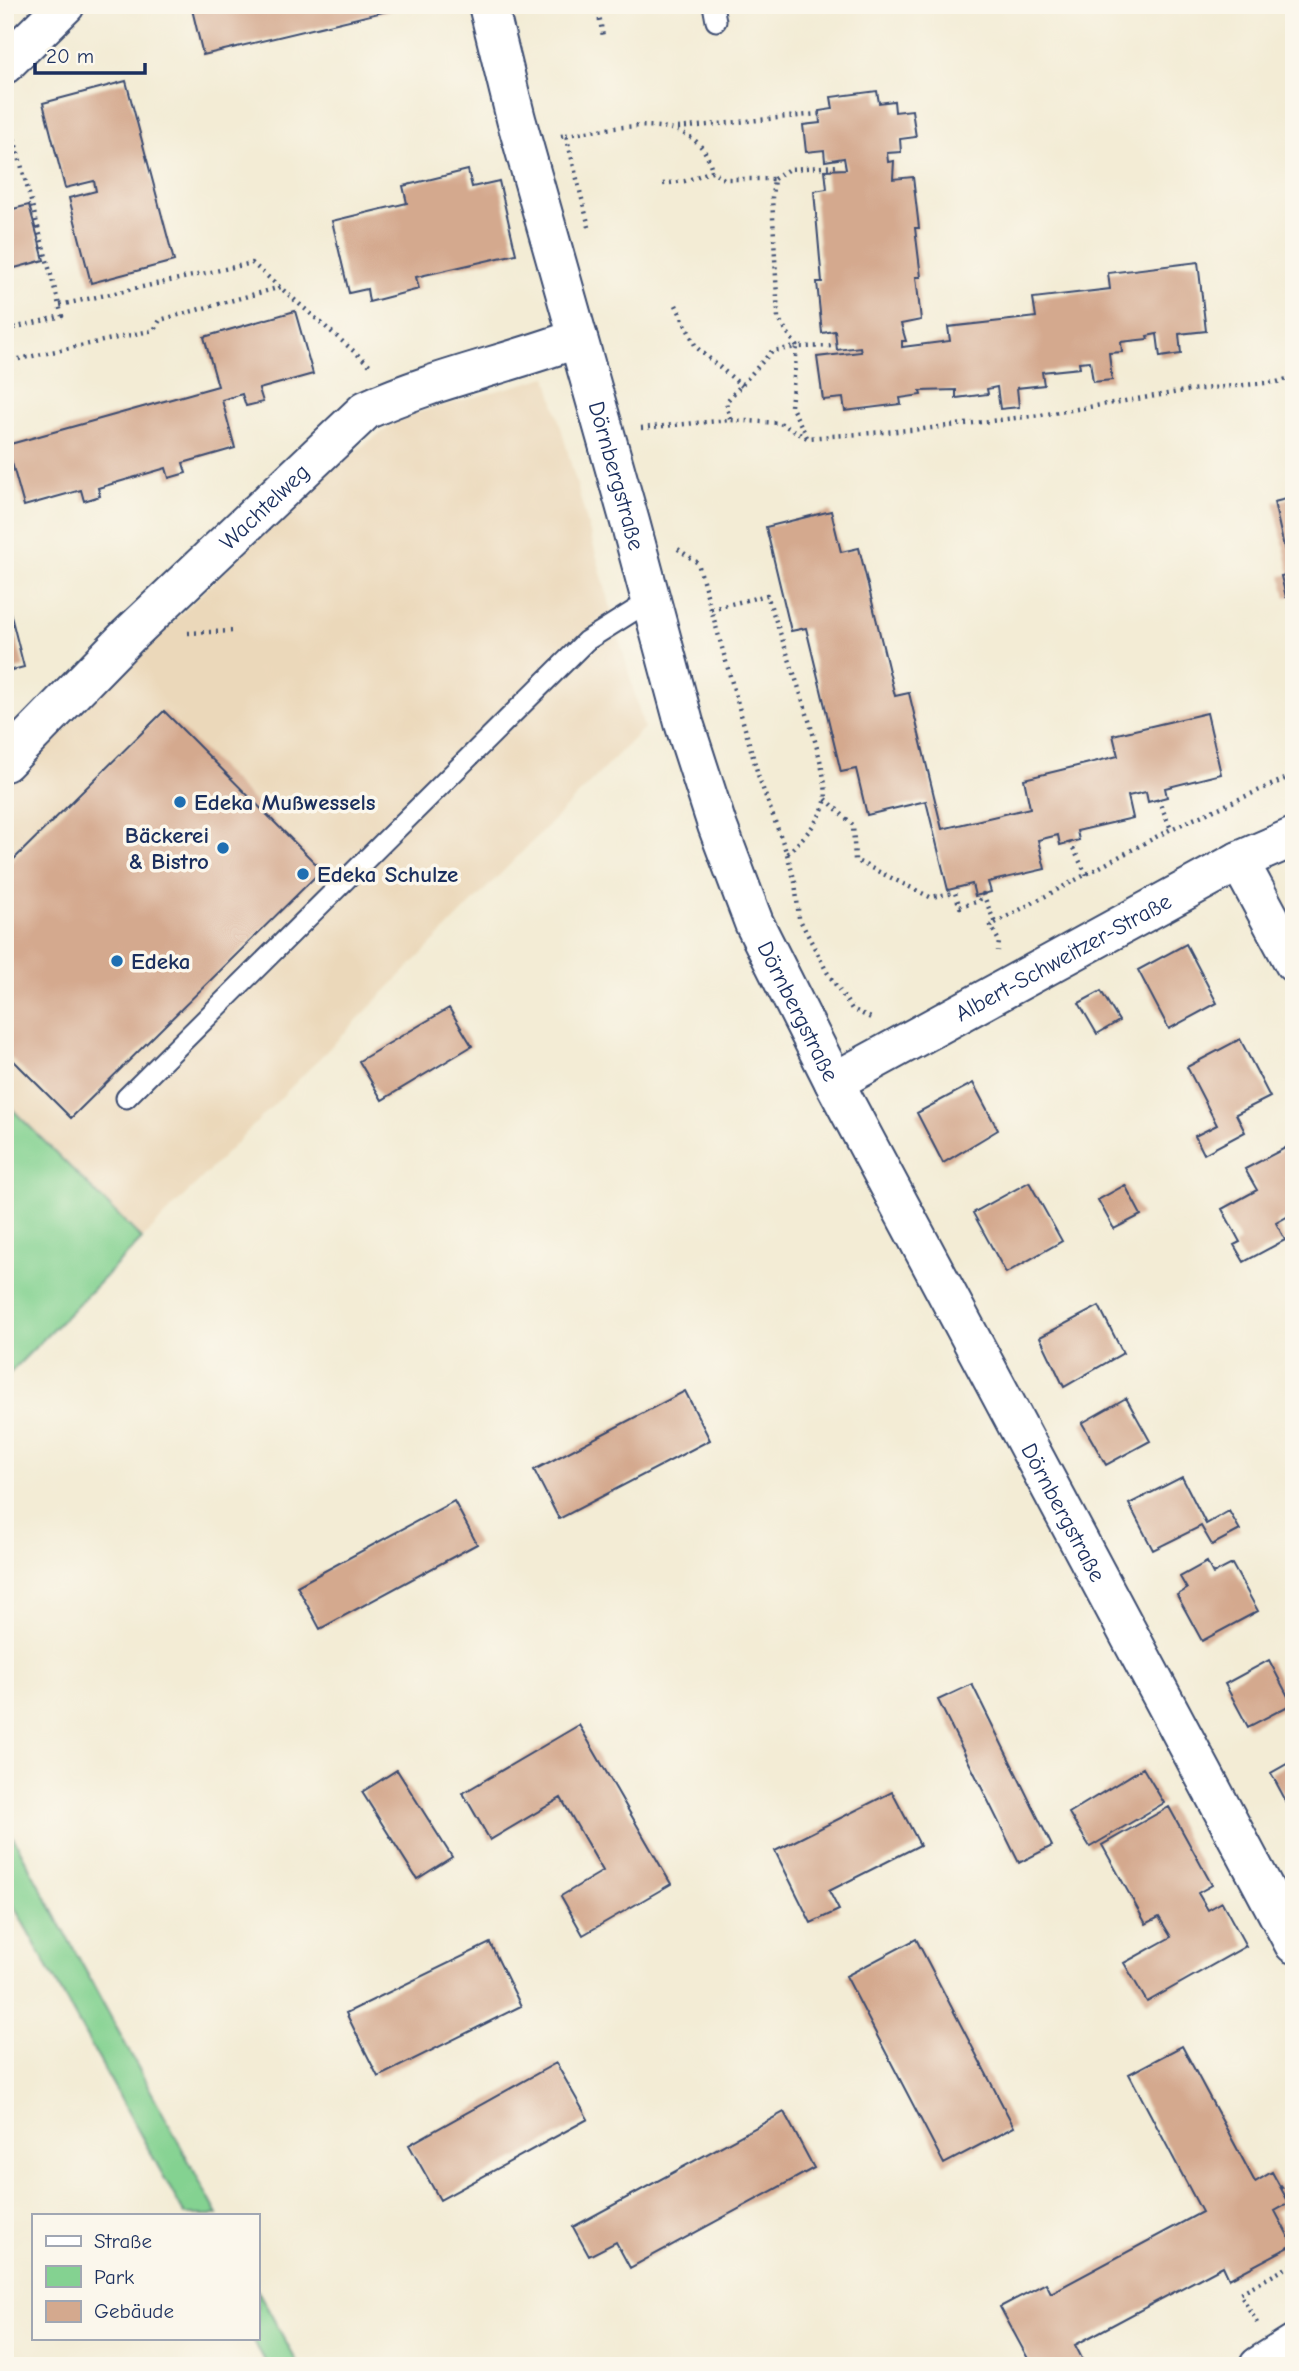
<svg xmlns="http://www.w3.org/2000/svg" width="1299" height="2371" font-family="'Comic Neue',sans-serif">
  <style>
    .built { fill: #ebd8ba }
    .green { fill: #84d291; stroke: #508078; stroke-width: 2 }
    .building { fill: #d4a98e }
    .lines { fill: none; stroke-linecap: round; stroke-linejoin: round }
    .lane-casing { stroke: #3b4b70; stroke-width: 23 }
    .street-casing { stroke: #3b4b70; stroke-width: 42 }
    .secondary-casing { stroke: #3b4b70; stroke-width: 42 }
    .path { stroke: #3b4b70; stroke-width: 4.5; stroke-dasharray: 2 5; stroke-linecap: butt }
    .lane { stroke: #fff; stroke-width: 19 }
    .street { stroke: #fff; stroke-width: 38 }
    .secondary { stroke: #fff; stroke-width: 38 }
    .poi-dot { fill: #1f6fb2; stroke: #fbf7ec; stroke-width: 2.5 }
    .labels { text-anchor: middle; dominant-baseline: central; stroke-width: 7; stroke-linejoin: round; paint-order: stroke }
    .street-label { font-size: 23px; fill: #1b2f5e; stroke: #fbf7ec }
    .poi-label { font-size: 23px; font-weight: bold; fill: #1b2f5e; stroke: #fbf7ec; text-anchor: start }
  </style>
  <rect width="100%" height="100%" fill="#fbf7ec"/>
  <filter id="ink" filterUnits="userSpaceOnUse"><feTurbulence type="fractalNoise" baseFrequency=".0143" numOctaves="2"/><feDisplacementMap in="SourceGraphic" scale="14" xChannelSelector="R" yChannelSelector="G"/><feConvolveMatrix kernelMatrix="1 2 1 2 8 2 1 2 1" color-interpolation-filters="sRGB"/></filter>
  <filter id="wash" filterUnits="userSpaceOnUse"><feTurbulence type="fractalNoise" baseFrequency=".00686" numOctaves="4" result="noise"/><feDisplacementMap in="SourceGraphic" scale="28" xChannelSelector="R" yChannelSelector="G"/><feGaussianBlur stdDeviation="1.57" result="paint"/><feColorMatrix in="noise" values="0 0 0 0 0 0 0 0 0 0 0 0 0 0 0 0 0 1.4 0 .05"/><feComposite in="paint" operator="in"/></filter>
  <g filter="url(#wash)">
    <rect width="100%" height="100%" fill="#f3ecd5"/>
    <path class="built" d="M547,377L644,728L142,1239L5,1102V787L324,473L405,416Z"/>
    <path class="green" d="M5,1102L142,1239L5,1378Z
      M5,1822L218,2215H185L5,1890Z
      M257,2289L299,2366H268L252,2338H257Z"/>
    <g id="blocks">
      <path class="building" d="M191,5H408V6L203,55Z
        M126,81L174,261L91,283L69,198L96,191L94,181L65,188L43,103Z
        M877,91L879,103L894,101L895,112L912,110L916,137L900,139L901,152L887,153L888,162L894,161L893,179L913,177L919,228H915L921,277H916L921,320L901,324L906,341H902V347L950,341L948,327L1036,317L1033,298L1110,289L1108,273L1198,262L1206,331L1179,334L1181,354L1160,357L1157,334L1147,336L1148,339L1121,342L1122,352L1109,353L1112,380L1093,382L1090,361L1079,362L1080,368L1042,372L1044,385L1017,388L1019,407L1000,409L997,387L987,389L988,394L956,398V390L920,391L921,395L900,398L901,404L845,411L843,398L823,400L817,357L861,352L860,347L837,350L835,331L822,333L817,282H822L814,191L827,189L825,170L846,169L844,158L825,161L824,150L806,152L803,125L820,123L819,111L833,109L831,97Z
        M468,170L472,187L499,181L516,254L416,277L419,289L369,302L367,289L349,293L332,221L407,203L403,186Z
        M29,205L44,260L11,269L5,255V211Z
        M295,311L313,374L259,389L263,402L246,406L242,394L222,400L235,448L183,463L186,473L169,478L166,468L98,488L100,496L84,501L81,490L24,506L7,445L218,386L204,337Z
        M1294,497V595L1286,597L1281,576L1290,574L1274,502Z
        M831,511L841,552L859,548L895,696L909,693L942,829L1030,808L1024,779L1118,756L1113,735L1207,713L1221,774L1165,788L1167,797L1148,802L1146,792L1128,796L1133,818L1077,831L1079,840L1060,845L1058,835L1038,840L1045,869L988,882L991,892L975,896L972,884L948,890L926,801L867,815L856,769L841,772L806,628L791,631L766,527Z
        M9,608L24,667L5,672V609Z
        M164,711L322,870L71,1118L5,1052V868Z
        M1186,944L1217,1003L1169,1029L1138,970Z
        M1101,991L1119,1021L1097,1034L1079,1003Z
        M449,1008L472,1046L382,1100L359,1061Z
        M1240,1039L1270,1097L1236,1114L1245,1132L1204,1154L1195,1136L1217,1125L1187,1067Z
        M973,1083L998,1130L943,1163L917,1113Z
        M1293,1144L1294,1213L1276,1223L1285,1240L1244,1262L1234,1245L1240,1242L1222,1209L1257,1190L1245,1169Z
        M1029,1182L1062,1241L1006,1273L973,1213Z
        M1125,1185L1141,1215L1114,1229L1098,1200Z
        M1099,1306L1123,1353L1064,1387L1040,1337Z
        M685,1391L710,1440L559,1519L534,1470Z
        M1126,1398L1150,1441L1106,1465L1082,1423Z
        M1182,1477L1206,1524L1229,1511L1240,1530L1212,1545L1201,1526L1153,1550L1129,1504Z
        M454,1501L477,1544L320,1629L297,1586Z
        M1207,1562L1213,1574L1232,1564L1258,1611L1202,1641L1177,1595L1187,1589L1180,1577Z
        M1269,1660L1292,1704L1248,1727L1225,1684Z
        M972,1684L1052,1846L1019,1863L938,1700Z
        M579,1725L671,1884L583,1935L561,1896L603,1871L561,1798L490,1840L463,1793Z
        M1294,1760V1816L1271,1773Z
        M1143,1768L1164,1803L1090,1847L1069,1813Z
        M397,1770L452,1857L417,1879L362,1792Z
        M892,1792L920,1845L829,1891L839,1910L811,1923L775,1851Z
        M1169,1807L1212,1885L1198,1893L1208,1910L1222,1902L1246,1946L1147,2002L1124,1963L1171,1937L1159,1917L1146,1924L1102,1845Z
        M916,1939L1014,2127L944,2164L846,1976Z
        M490,1943L521,2006L378,2077L346,2013Z
        M1182,2046L1255,2182L1272,2172L1289,2203L1275,2211L1293,2245L1229,2279L1223,2266L1075,2345L1086,2366H1032L1000,2307L1046,2283L1051,2293L1202,2212L1129,2074Z
        M556,2063L588,2119L440,2200L409,2145Z
        M784,2112L814,2168L630,2268L616,2242L589,2256L573,2227Z"/>
    </g>
  </g>
  <g filter="url(#ink)">
    <use href="#blocks" fill-opacity="0" stroke="#3b4b70" stroke-width="2"/>
    <g class="lines">
      <defs>
        <path id="lane" d="M713,5L716,21
          M126,1098L586,641L651,600"/>
        <g id="street">
          <path d="M5,64L65,5"/>
          <path id="s1" d="M5,762L128,636L366,410C434,379 509,364 578,338"/>
          <path d="M1239,861L1294,963"/>
          <path id="s2" d="M834,1082L1239,861L1294,837"/>
          <path d="M1259,2366L1294,2344"/>
        </g>
        <g id="secondary">
          <path id="s3" d="M488,5L516,119L630,522L684,723L717,825L754,923L834,1082L1294,1944"/>
        </g>
      </defs>
      <use href="#lane" class="lane-casing"/>
      <use href="#street" class="street-casing"/>
      <use href="#secondary" class="secondary-casing"/>
      <path class="path" d="M597,5L603,36
        M5,105L62,316L5,330
        M678,128L818,114
        M566,135C613,129 699,106 712,171
        M561,136L566,135L589,227
        M774,179L789,169L839,166
        M663,184L685,181L712,171L724,179H774L772,197L778,318L797,347L772,351L726,402L730,420
        M60,305L252,263L372,367
        M676,305L696,347L742,386
        M5,362L154,330L160,320L281,287
        M5,410L11,433
        M641,428L730,420L780,423L807,438L923,429L1041,415L1191,390L1277,382L1294,377
        M807,437L791,406L797,347L835,346
        M678,549L698,563L759,778L787,854L795,882L799,918L827,972L852,1009L873,1019
        M711,609L767,595C778,629 833,776 825,802C818,824 803,838 787,854
        M188,633L233,631
        M826,799L853,825L855,860L930,897L955,893L960,907L979,901L983,894L995,923L991,926L999,941L998,951
        M1158,799L1171,829
        M1070,842L1087,876
        M995,923L1171,829L1294,775
        M1294,2180L1289,2182L1294,2190
        M1281,2188L1289,2182
        M1257,2323L1240,2293L1294,2264"/>
      <use href="#lane" class="lane"/>
      <use href="#street" class="street"/>
      <use href="#secondary" class="secondary"/>
    </g>
  </g>
  <g class="poi-dot">
    <circle cx="180" cy="802" r="7"/>
    <circle cx="223" cy="848" r="7"/>
    <circle cx="303" cy="874" r="7"/>
    <circle cx="117" cy="961" r="7"/>
  </g>
  <g class="labels">
    <g class="street-label">
      <text stroke="none"><textPath href="#s3" startOffset="488">Dörnbergstraße</textPath></text>
      <text stroke="none"><textPath href="#s1" startOffset="364">Wachtelweg</textPath></text>
      <text stroke="none"><textPath href="#s2" startOffset="261">Albert-Schweitzer-Straße</textPath></text>
      <text stroke="none"><textPath href="#s3" startOffset="1055">Dörnbergstraße</textPath></text>
      <text stroke="none"><textPath href="#s3" startOffset="1622">Dörnbergstraße</textPath></text>
    </g>
    <g class="poi-label">
      <text x="194" y="802">Edeka Mußwessels</text>
      <text x="209" y="835" text-anchor="end">Bäckerei<tspan x="209" dy="26">&amp; Bistro</tspan></text>
      <text x="317" y="874">Edeka Schulze</text>
      <text x="131" y="961">Edeka</text>
    </g>
  </g>
  <rect width="1299" height="2371" fill="none" stroke="#fbf7ec" stroke-width="28"/>
  <rect x="32" y="2214" width="228" height="126" fill="#fbf7ec" stroke="#a1a7b3" stroke-width="2"/>
  <rect x="46" y="2236" width="35" height="10" fill="#ffffff" stroke="#a1a7b3" stroke-width="2"/>
  <text x="94" y="2248" font-size="21" fill="#1b2f5e">Straße</text>
  <rect x="46" y="2266" width="35" height="21" fill="#84d291" stroke="#a1a7b3" stroke-width="2"/>
  <text x="94" y="2284" font-size="21" fill="#1b2f5e">Park</text>
  <rect x="46" y="2301" width="35" height="21" fill="#d4a98e" stroke="#a1a7b3" stroke-width="2"/>
  <text x="94" y="2318" font-size="21" fill="#1b2f5e">Gebäude</text>
  <path d="M35 63v10h110v-10" fill="none" stroke="#1b2f5e" stroke-width="3.5"/>
  <text x="46" y="63" font-size="21" fill="#1b2f5e" stroke="#fbf7ec" stroke-width="5" paint-order="stroke">20 m</text>
</svg>
